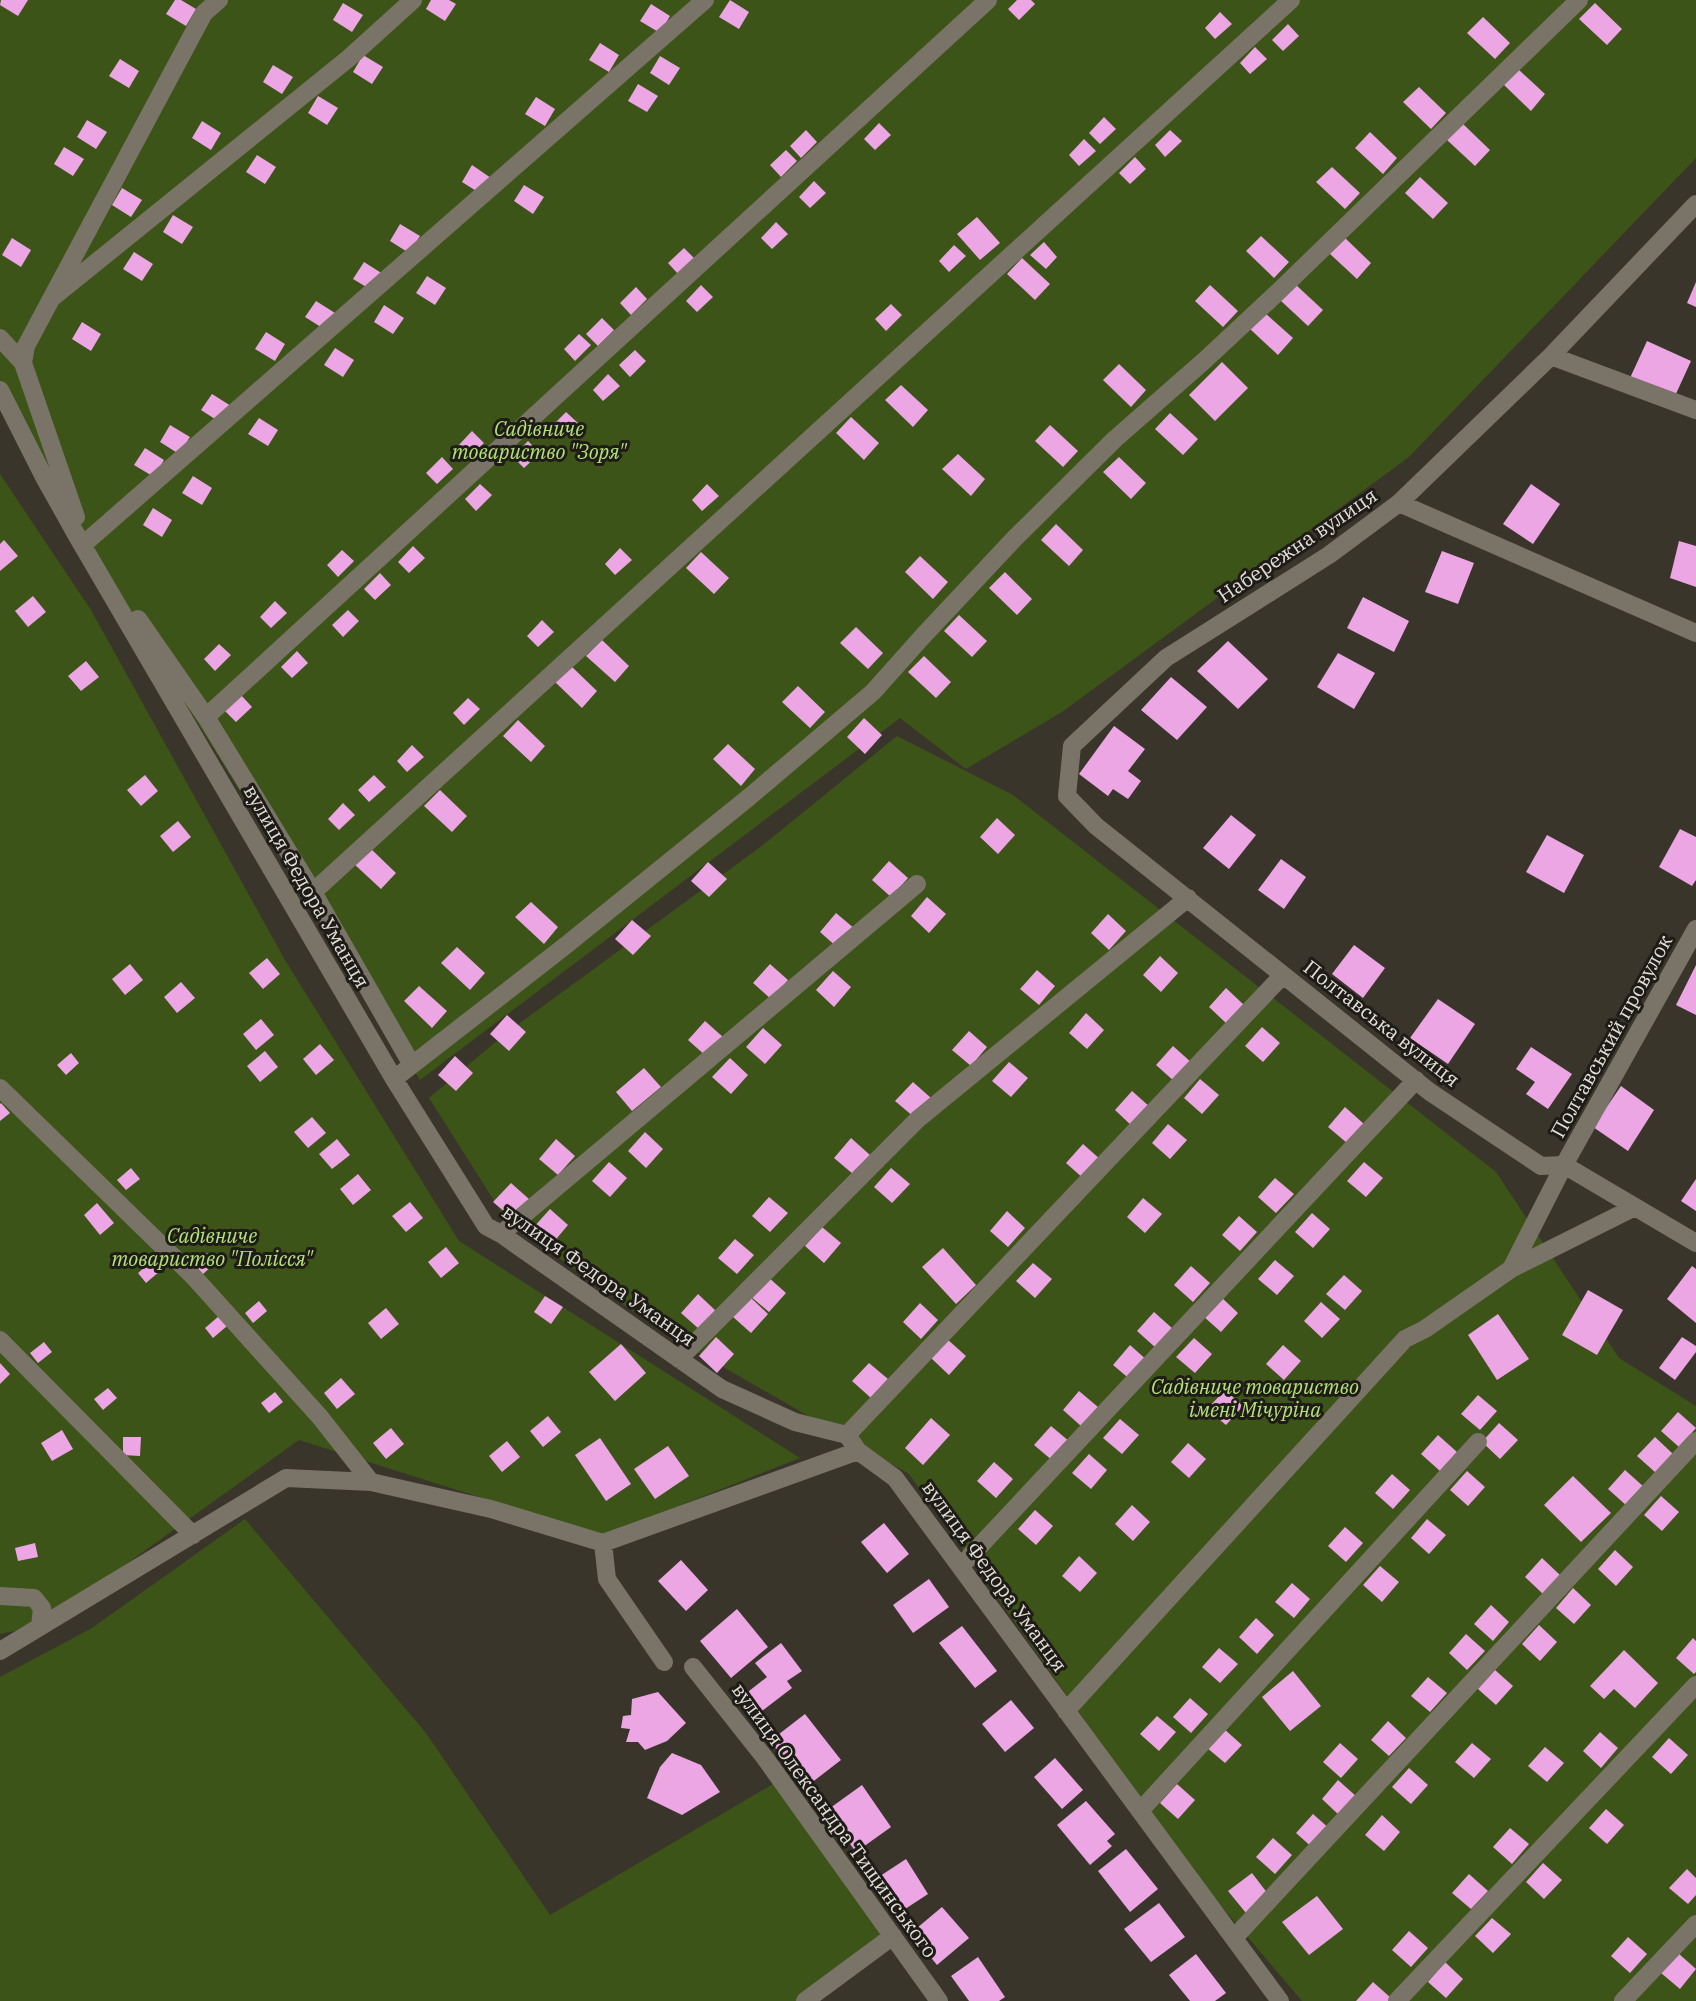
<svg xmlns="http://www.w3.org/2000/svg" width="1696" height="2001" font-family="'IBM Plex Serif',serif">
  <style>
    .green { fill: #3c5417 }
    .building { fill: #eca6e4 }
    .lines { fill: none; stroke-linecap: round; stroke-linejoin: round }
    .minor { stroke: #7a7468; stroke-width: 18 }
    .labels { text-anchor: middle; dominant-baseline: central; stroke-width: 6; stroke-linejoin: round; paint-order: stroke }
    .park-label { font-size: 20px; font-style: italic; fill: #b4e277; stroke: #1f1c18 }
    .street-label { font-size: 20px; fill: #e2ded8; stroke: #1f1c18 }
  </style>
  <rect width="100%" height="100%" fill="#3a352a"/>
  <path class="green" d="M0,0H1696V158L1409,457L1062,712L966,769L900,718L420,1080L44,477L0,390Z
    M0,474L91,610L285,960L459,1241L800,1458L603,1536L299,1440L40,1626L0,1634Z
    M897,736L1013,795L1496,1172L1619,1358L1696,1406V2001H1302L1195,1875L909,1474L659,1330L507,1221L429,1098L505,1034L763,845Z
    M245,1519L426,1733L550,1915L778,1781L887,1937L800,2001H0V1677L92,1628Z"/>
  <path class="building" d="M1,0H28L18,16L0,5Z
    M175,0H181L196,9L186,26L166,14Z
    M431,0H449L456,4L445,21L426,9Z
    M730,0L749,12L739,29L719,17Z
    M1017,0H1031L1035,4L1019,20L1008,9Z
    M343,3L363,15L352,32L333,20Z
    M1595,3L1622,29L1607,45L1579,19Z
    M651,4L670,16L660,33L640,21Z
    M1220,12L1232,24L1215,39L1205,28Z
    M1483,17L1510,43L1495,59L1467,33Z
    M1288,24L1299,36L1283,51L1272,40Z
    M600,43L619,55L609,72L589,60Z
    M1255,47L1267,59L1250,74L1240,63Z
    M363,55L383,67L372,84L353,72Z
    M660,56L680,68L669,85L650,73Z
    M120,59L139,71L129,88L109,76Z
    M273,65L293,77L282,94L263,82Z
    M1518,69L1545,94L1531,111L1503,84Z
    M638,84L658,96L647,112L628,101Z
    M1419,87L1446,113L1431,129L1403,102Z
    M318,96L338,108L327,125L308,113Z
    M536,97L555,109L545,126L525,114Z
    M1104,117L1116,129L1100,144L1089,133Z
    M87,120L107,132L96,149L77,137Z
    M202,121L221,133L211,150L192,138Z
    M879,123L891,135L875,150L864,139Z
    M1463,124L1490,150L1475,166L1447,140Z
    M806,130L817,142L801,158L790,146Z
    M1170,130L1182,141L1165,157L1155,145Z
    M1370,132L1397,158L1383,174L1355,148Z
    M1084,139L1096,151L1079,166L1069,155Z
    M64,147L84,159L73,176L54,164Z
    M786,150L797,161L781,177L770,165Z
    M257,155L276,167L265,184L246,172Z
    M1135,157L1146,169L1130,184L1119,173Z
    M472,165L491,178L481,194L462,182Z
    M1332,167L1360,193L1345,209L1316,182Z
    M1420,177L1448,203L1433,219L1405,193Z
    M814,181L826,193L810,208L799,197Z
    M524,185L544,197L533,214L514,201Z
    M122,188L142,200L131,217L112,205Z
    M173,215L193,227L182,244L163,232Z
    M977,217L1000,243L980,260L957,234Z
    M776,222L788,234L772,249L761,238Z
    M400,224L420,236L409,253L390,241Z
    M1261,236L1289,262L1274,278L1246,251Z
    M1344,237L1371,263L1357,279L1329,253Z
    M12,238L31,250L21,267L2,255Z
    M1044,242L1057,257L1046,269L1030,255Z
    M954,245L966,256L949,272L939,261Z
    M684,248L695,259L679,275L668,263Z
    M134,252L153,264L142,281L123,269Z
    M1022,258L1050,284L1035,300L1007,274Z
    M364,262L383,274L373,291L353,279Z
    M427,276L446,288L435,305L416,293Z
    M1696,282V307L1687,303Z
    M1295,284L1323,310L1308,326L1280,300Z
    M701,285L713,297L697,312L686,301Z
    M1210,285L1238,311L1223,327L1195,301Z
    M636,287L647,299L631,315L620,303Z
    M316,301L335,313L324,329L305,317Z
    M891,304L902,315L886,331L875,319Z
    M384,305L404,318L393,334L374,322Z
    M1265,313L1293,338L1278,355L1250,329Z
    M602,318L614,330L598,346L586,334Z
    M82,322L101,334L91,351L72,339Z
    M266,332L285,344L275,361L255,349Z
    M579,334L591,345L575,361L564,349Z
    M1647,341L1691,361L1675,396L1630,378Z
    M335,348L354,360L343,377L324,365Z
    M635,350L646,361L630,377L619,365Z
    M1222,362L1248,388L1215,421L1189,395Z
    M1119,364L1146,390L1131,407L1103,380Z
    M608,374L620,386L603,401L593,390Z
    M901,385L928,410L913,427L885,400Z
    M212,394L231,406L221,423L201,410Z
    M566,412L578,423L561,439L551,427Z
    M1170,413L1198,439L1183,455L1155,429Z
    M851,417L879,443L864,460L836,433Z
    M259,418L278,430L268,446L248,434Z
    M170,425L190,437L179,454L160,442Z
    M1050,425L1078,451L1063,467L1035,441Z
    M472,431L484,443L468,458L457,447Z
    M528,441L540,453L524,468L513,457Z
    M145,448L164,460L154,477L134,465Z
    M958,454L985,479L971,496L942,469Z
    M442,457L453,469L437,484L426,473Z
    M1119,457L1146,483L1131,499L1103,472Z
    M193,476L212,488L202,505L182,493Z
    M480,484L492,495L476,511L465,499Z
    M707,484L719,496L702,511L692,500Z
    M1531,484L1560,504L1533,544L1503,524Z
    M153,508L172,520L162,537L143,525Z
    M1056,524L1083,550L1069,566L1041,540Z
    M4,540L18,556L0,571V544Z
    M1679,541L1696,546V587L1670,578Z
    M413,546L425,558L409,573L398,562Z
    M620,548L632,560L615,575L605,564Z
    M342,550L354,561L338,577L327,565Z
    M1442,551L1474,563L1458,604L1425,592Z
    M701,552L729,578L714,594L686,568Z
    M920,556L948,582L933,599L905,572Z
    M1005,572L1032,599L1017,615L989,588Z
    M380,573L391,585L375,600L364,589Z
    M33,596L46,612L28,627L15,611Z
    M1363,597L1409,621L1394,652L1347,628Z
    M275,601L287,613L271,628L260,617Z
    M348,610L359,621L343,637L332,625Z
    M959,615L987,641L972,657L944,631Z
    M542,620L554,632L538,647L527,636Z
    M856,627L883,653L868,669L840,643Z
    M602,640L629,666L615,682L586,656Z
    M1228,641L1268,679L1238,709L1197,671Z
    M219,644L231,655L215,671L204,659Z
    M297,651L308,663L292,678L281,667Z
    M1338,653L1375,673L1354,709L1317,687Z
    M924,656L951,682L936,698L908,672Z
    M86,661L99,677L81,691L68,676Z
    M570,665L597,691L582,708L554,681Z
    M1171,677L1207,707L1177,740L1141,710Z
    M798,686L825,712L810,728L782,702Z
    M241,695L252,707L236,722L225,711Z
    M468,698L480,709L464,725L453,713Z
    M864,718L882,735L865,754L847,737Z
    M518,720L545,746L531,762L503,736Z
    M1114,726L1145,749L1128,771L1141,781L1128,799L1113,789L1108,796L1079,774Z
    M728,744L755,769L741,786L713,759Z
    M412,745L424,757L407,772L397,761Z
    M145,775L158,791L141,806L127,790Z
    M374,775L386,787L369,802L358,790Z
    M440,790L467,816L452,832L424,806Z
    M343,803L355,815L339,830L328,819Z
    M1231,815L1256,835L1229,869L1203,848Z
    M997,818L1015,835L998,854L980,837Z
    M178,821L191,837L173,852L160,836Z
    M1680,829L1696,837V880L1692,886L1659,867Z
    M1547,835L1584,855L1564,893L1526,872Z
    M369,847L396,873L381,889L353,863Z
    M1281,859L1306,877L1284,909L1258,890Z
    M889,861L908,878L891,897L872,880Z
    M708,862L727,879L709,897L691,881Z
    M927,897L946,914L929,933L911,916Z
    M531,902L558,927L544,944L515,917Z
    M836,913L855,929L838,948L820,932Z
    M1108,914L1126,931L1109,950L1091,933Z
    M632,920L651,936L633,955L615,939Z
    M1354,945L1385,968L1363,998L1332,974Z
    M457,947L485,973L470,990L441,963Z
    M1160,956L1178,973L1161,992L1143,975Z
    M267,958L280,974L263,989L249,973Z
    M130,964L143,980L125,995L112,979Z
    M770,964L788,980L771,999L753,983Z
    M1696,965V1015L1676,1005Z
    M1037,970L1055,986L1039,1005L1020,989Z
    M833,971L851,987L834,1007L816,990Z
    M181,982L195,998L177,1013L164,997Z
    M419,986L447,1011L432,1028L404,1001Z
    M1226,988L1244,1005L1227,1024L1209,1007Z
    M1438,999L1475,1024L1448,1064L1410,1038Z
    M1086,1013L1104,1030L1087,1049L1069,1033Z
    M507,1015L526,1032L509,1051L490,1034Z
    M261,1019L274,1035L256,1050L243,1034Z
    M705,1021L723,1037L706,1056L688,1040Z
    M1262,1027L1280,1043L1263,1062L1245,1046Z
    M763,1028L782,1045L765,1064L746,1047Z
    M969,1031L987,1047L971,1066L952,1050Z
    M320,1044L334,1060L316,1075L303,1059Z
    M1173,1046L1192,1063L1175,1082L1156,1065Z
    M1531,1047L1572,1074L1548,1109L1526,1094L1535,1082L1516,1069Z
    M265,1051L278,1067L260,1082L247,1066Z
    M71,1053L79,1063L66,1075L57,1065Z
    M455,1056L473,1073L456,1091L438,1075Z
    M730,1058L748,1075L731,1094L712,1077Z
    M1009,1062L1028,1078L1011,1097L992,1081Z
    M644,1068L661,1087L632,1111L616,1092Z
    M1200,1079L1219,1095L1202,1114L1184,1098Z
    M913,1082L931,1098L914,1117L895,1101Z
    M1621,1086L1654,1110L1628,1151L1593,1127Z
    M1132,1091L1150,1107L1133,1127L1115,1110Z
    M1,1103L10,1113L0,1121V1104Z
    M1345,1107L1364,1124L1347,1143L1328,1127Z
    M312,1117L326,1133L308,1148L294,1132Z
    M1168,1124L1187,1140L1170,1159L1152,1143Z
    M645,1132L663,1149L646,1168L628,1151Z
    M851,1138L870,1155L853,1174L834,1158Z
    M337,1139L350,1155L332,1169L319,1154Z
    M556,1139L575,1156L558,1175L539,1159Z
    M1083,1144L1101,1160L1084,1179L1066,1163Z
    M609,1162L627,1178L610,1197L592,1181Z
    M1364,1162L1383,1178L1366,1197L1347,1181Z
    M131,1168L140,1179L126,1190L117,1180Z
    M891,1168L910,1184L892,1203L874,1187Z
    M358,1174L371,1190L353,1205L340,1189Z
    M1275,1178L1294,1194L1276,1213L1258,1197Z
    M1696,1179V1211L1681,1201Z
    M511,1183L529,1199L512,1218L493,1202Z
    M769,1197L788,1213L770,1232L752,1216Z
    M1143,1198L1162,1214L1145,1233L1127,1217Z
    M410,1202L423,1218L406,1232L392,1216Z
    M97,1203L114,1223L100,1235L84,1215Z
    M550,1209L568,1225L552,1244L533,1228Z
    M1007,1211L1025,1228L1008,1247L990,1231Z
    M1312,1213L1330,1229L1313,1248L1295,1232Z
    M1239,1216L1257,1232L1240,1251L1222,1235Z
    M822,1227L841,1243L824,1263L805,1246Z
    M735,1239L754,1255L737,1274L718,1258Z
    M446,1247L459,1263L441,1278L428,1262Z
    M943,1248L976,1285L956,1304L922,1267Z
    M207,1253L215,1263L202,1275L193,1265Z
    M1275,1260L1294,1276L1277,1295L1258,1279Z
    M152,1261L160,1271L146,1283L138,1273Z
    M1033,1263L1052,1279L1035,1298L1016,1281Z
    M1191,1266L1210,1283L1193,1302L1174,1285Z
    M1692,1266L1696,1269V1323L1667,1299Z
    M1344,1275L1362,1291L1345,1310L1326,1294Z
    M767,1276L786,1293L769,1312L750,1296Z
    M1588,1290L1623,1310L1597,1355L1562,1335Z
    M698,1294L716,1311L699,1329L681,1313Z
    M545,1296L563,1307L551,1324L534,1312Z
    M1220,1296L1238,1313L1221,1332L1203,1316Z
    M750,1297L768,1314L751,1333L732,1316Z
    M259,1301L267,1311L253,1323L245,1313Z
    M1321,1302L1340,1319L1322,1338L1304,1321Z
    M920,1303L938,1320L921,1339L903,1322Z
    M386,1308L399,1324L381,1339L368,1323Z
    M1154,1312L1173,1329L1156,1348L1137,1331Z
    M1498,1314L1529,1359L1497,1380L1468,1335Z
    M219,1316L227,1326L213,1338L205,1328Z
    M716,1337L734,1354L717,1373L699,1356Z
    M1682,1337L1696,1346V1352L1675,1380L1659,1368Z
    M1194,1338L1212,1354L1195,1373L1176,1357Z
    M947,1339L966,1356L949,1375L931,1358Z
    M44,1342L52,1352L38,1363L30,1353Z
    M621,1344L646,1373L615,1401L589,1372Z
    M1130,1345L1149,1362L1132,1381L1113,1365Z
    M1283,1345L1301,1361L1284,1380L1266,1364Z
    M0,1363L10,1374L0,1384Z
    M869,1363L888,1379L871,1398L852,1381Z
    M341,1378L355,1394L337,1409L324,1393Z
    M108,1388L117,1398L103,1410L94,1399Z
    M1225,1390L1243,1406L1226,1425L1207,1409Z
    M1079,1391L1098,1407L1081,1426L1063,1410Z
    M275,1392L283,1402L269,1413L261,1403Z
    M1478,1395L1497,1411L1480,1430L1461,1414Z
    M1678,1412L1696,1428L1679,1447L1661,1431Z
    M548,1416L561,1432L543,1447L530,1431Z
    M931,1418L950,1435L923,1465L905,1448Z
    M1120,1419L1139,1435L1122,1454L1103,1438Z
    M1499,1423L1518,1440L1500,1459L1482,1442Z
    M1051,1426L1070,1442L1053,1461L1034,1445Z
    M391,1428L404,1444L386,1459L373,1443Z
    M62,1430L73,1449L52,1461L41,1443Z
    M1438,1435L1457,1452L1440,1471L1421,1454Z
    M123,1437H141L140,1456L123,1455Z
    M1655,1437L1673,1454L1656,1473L1637,1456Z
    M600,1438L631,1484L606,1501L575,1455Z
    M507,1441L520,1457L502,1472L489,1456Z
    M1188,1443L1206,1459L1189,1478L1171,1462Z
    M668,1446L689,1476L655,1499L634,1469Z
    M1089,1454L1107,1470L1091,1489L1072,1473Z
    M994,1462L1013,1479L996,1498L977,1481Z
    M1625,1470L1644,1487L1627,1506L1608,1489Z
    M1467,1471L1485,1487L1468,1506L1450,1490Z
    M1392,1474L1410,1490L1393,1509L1375,1493Z
    M1573,1476L1611,1513L1581,1542L1544,1505Z
    M1661,1496L1679,1512L1662,1531L1644,1515Z
    M1132,1505L1150,1522L1133,1541L1115,1524Z
    M1035,1510L1053,1526L1036,1545L1018,1529Z
    M1427,1519L1446,1535L1429,1554L1411,1538Z
    M884,1523L909,1554L887,1573L861,1542Z
    M1345,1527L1363,1543L1346,1562L1328,1546Z
    M35,1543L38,1557L18,1561L15,1548Z
    M1615,1550L1633,1567L1616,1586L1598,1569Z
    M1079,1556L1097,1573L1080,1592L1062,1576Z
    M1542,1558L1560,1575L1543,1594L1525,1577Z
    M681,1560L708,1590L686,1611L658,1581Z
    M1380,1566L1399,1582L1382,1602L1363,1585Z
    M929,1579L949,1607L913,1633L893,1605Z
    M1292,1583L1310,1599L1294,1618L1275,1602Z
    M1573,1588L1591,1605L1574,1624L1556,1608Z
    M1491,1605L1509,1622L1493,1641L1474,1624Z
    M737,1609L768,1647L731,1678L700,1641Z
    M1256,1618L1274,1635L1257,1654L1239,1637Z
    M1539,1625L1557,1642L1540,1661L1522,1644Z
    M962,1626L997,1671L975,1688L939,1643Z
    M1466,1634L1485,1651L1467,1670L1449,1653Z
    M1693,1638L1696,1641V1672L1694,1674L1676,1658Z
    M781,1643L802,1671L787,1681L792,1688L758,1714L744,1695L767,1677L755,1663Z
    M1219,1648L1238,1664L1220,1683L1202,1667Z
    M1624,1650L1658,1683L1635,1708L1614,1689L1604,1699L1590,1686Z
    M1495,1670L1513,1686L1496,1705L1478,1689Z
    M1293,1671L1321,1706L1290,1731L1262,1697Z
    M1428,1677L1447,1693L1430,1712L1411,1696Z
    M658,1692L686,1723L667,1741L645,1750L638,1742H626L630,1729L621,1728L623,1716L631,1715L632,1699Z
    M1190,1698L1208,1714L1191,1733L1173,1717Z
    M1011,1700L1034,1728L1005,1752L982,1724Z
    M805,1714L841,1760L806,1787L770,1741Z
    M1157,1716L1176,1732L1159,1751L1140,1734Z
    M1388,1721L1406,1738L1389,1756L1371,1740Z
    M1223,1728L1242,1745L1225,1763L1206,1747Z
    M1600,1732L1618,1748L1601,1768L1583,1751Z
    M1669,1738L1688,1755L1671,1774L1652,1757Z
    M1340,1743L1358,1759L1341,1778L1323,1762Z
    M1472,1743L1491,1759L1474,1778L1455,1762Z
    M1545,1747L1564,1763L1547,1782L1528,1766Z
    M672,1753L701,1765L720,1792L682,1815L647,1798L660,1767Z
    M1055,1758L1083,1790L1062,1809L1034,1777Z
    M1409,1768L1428,1785L1411,1804L1392,1787Z
    M1338,1780L1357,1797L1340,1816L1322,1799Z
    M1177,1784L1195,1800L1178,1819L1160,1803Z
    M862,1785L891,1827L856,1852L826,1811Z
    M1086,1801L1115,1834L1107,1841L1112,1846L1090,1865L1057,1825Z
    M1606,1809L1624,1825L1607,1844L1589,1828Z
    M1313,1814L1331,1830L1314,1849L1296,1833Z
    M1382,1815L1400,1832L1384,1851L1365,1835Z
    M1510,1828L1529,1844L1512,1864L1493,1847Z
    M1273,1838L1292,1855L1275,1874L1256,1857Z
    M1126,1849L1158,1889L1130,1912L1098,1871Z
    M906,1859L928,1894L896,1915L874,1880Z
    M1543,1863L1562,1880L1544,1899L1526,1882Z
    M1687,1869L1696,1878V1895L1688,1904L1669,1888Z
    M1252,1873L1268,1894L1246,1913L1228,1891Z
    M1469,1874L1488,1891L1471,1909L1452,1893Z
    M1317,1896L1343,1929L1309,1955L1282,1922Z
    M1159,1903L1185,1937L1151,1962L1124,1929Z
    M942,1907L969,1938L937,1965L911,1933Z
    M1492,1918L1511,1934L1493,1953L1475,1936Z
    M1409,1931L1428,1948L1411,1967L1392,1950Z
    M1628,1937L1647,1954L1630,1973L1611,1956Z
    M1678,1953L1696,1969L1680,1989L1661,1973Z
    M1196,1954L1226,1993L1215,2001H1190L1169,1975Z
    M978,1957L1005,1997L999,2001H969L951,1976Z
    M1445,1962L1463,1979L1446,1998L1428,1982Z
    M1373,1982L1391,1998L1389,2001H1356Z"/>
  <g class="lines">
    <path class="minor" d="M1696,204L1551,356L1399,503L1329,555L1166,658L1072,746L1067,796L1096,826L1430,1092L1541,1166L1564,1165L1696,1243
      M52,298L349,58L413,0
      M0,338L23,363L76,517
      M1551,356L1696,410
      M23,363L26,346L204,13L219,0
      M0,390L44,477L77,536L394,1079L486,1226L501,1234L722,1389L795,1422L847,1435L858,1451L895,1478L1280,2001
      M1399,503L1696,633
      M85,543L705,0
      M138,619L206,717L313,892L412,1065
      M206,717L988,0
      M313,892L1291,0
      M394,1079L565,946L748,798L873,692L923,636L1014,539L1115,439L1205,360L1279,291L1579,0
      M0,1088L193,1276L320,1417L371,1482
      M501,1234L917,884
      M1511,1269L1635,1207
      M0,1340L193,1535
      M679,1359L918,1119L1188,898
      M847,1435L1283,975
      M603,1543L607,1579L664,1662
      M961,1566L1416,1080
      M0,1596L34,1598L42,1608L40,1626
      M0,1651L286,1478L371,1482L491,1509L603,1543L858,1451
      M693,1667L765,1758L939,2001
      M1066,1711L1405,1339L1425,1329L1511,1269L1564,1165L1696,929
      M1140,1811L1478,1442
      M1234,1938L1696,1441
      M805,2001L893,1936
      M1397,2001L1696,1685
      M1623,2001L1696,1924"/>
  </g>
  <g class="labels">
    <g class="park-label">
      <text x="539" y="428">Садівниче<tspan x="539" dy="23">товариство "Зоря"</tspan></text>
      <text x="212" y="1235">Садівниче<tspan x="212" dy="23">товариство "Полісся"</tspan></text>
      <text x="1255" y="1386">Садівниче товариство<tspan x="1255" dy="23">імені Мічуріна</tspan></text>
    </g>
    <g class="street-label">
      <text transform="translate(1297 545) rotate(-34)">Набережна вулиця</text>
      <text transform="translate(307 886) rotate(60)">вулиця Федора Уманця</text>
      <text transform="translate(1382 1023) rotate(38)">Полтавська вулиця</text>
      <text transform="translate(1611 1036) rotate(-61)">Полтавський провулок</text>
      <text transform="translate(599 1275) rotate(35)">вулиця Федора Уманця</text>
      <text transform="translate(995 1576) rotate(54)">вулиця Федора Уманця</text>
      <text transform="translate(835 1820) rotate(54)">вулиця Олександра Тищинського</text>
    </g>
  </g>
</svg>
